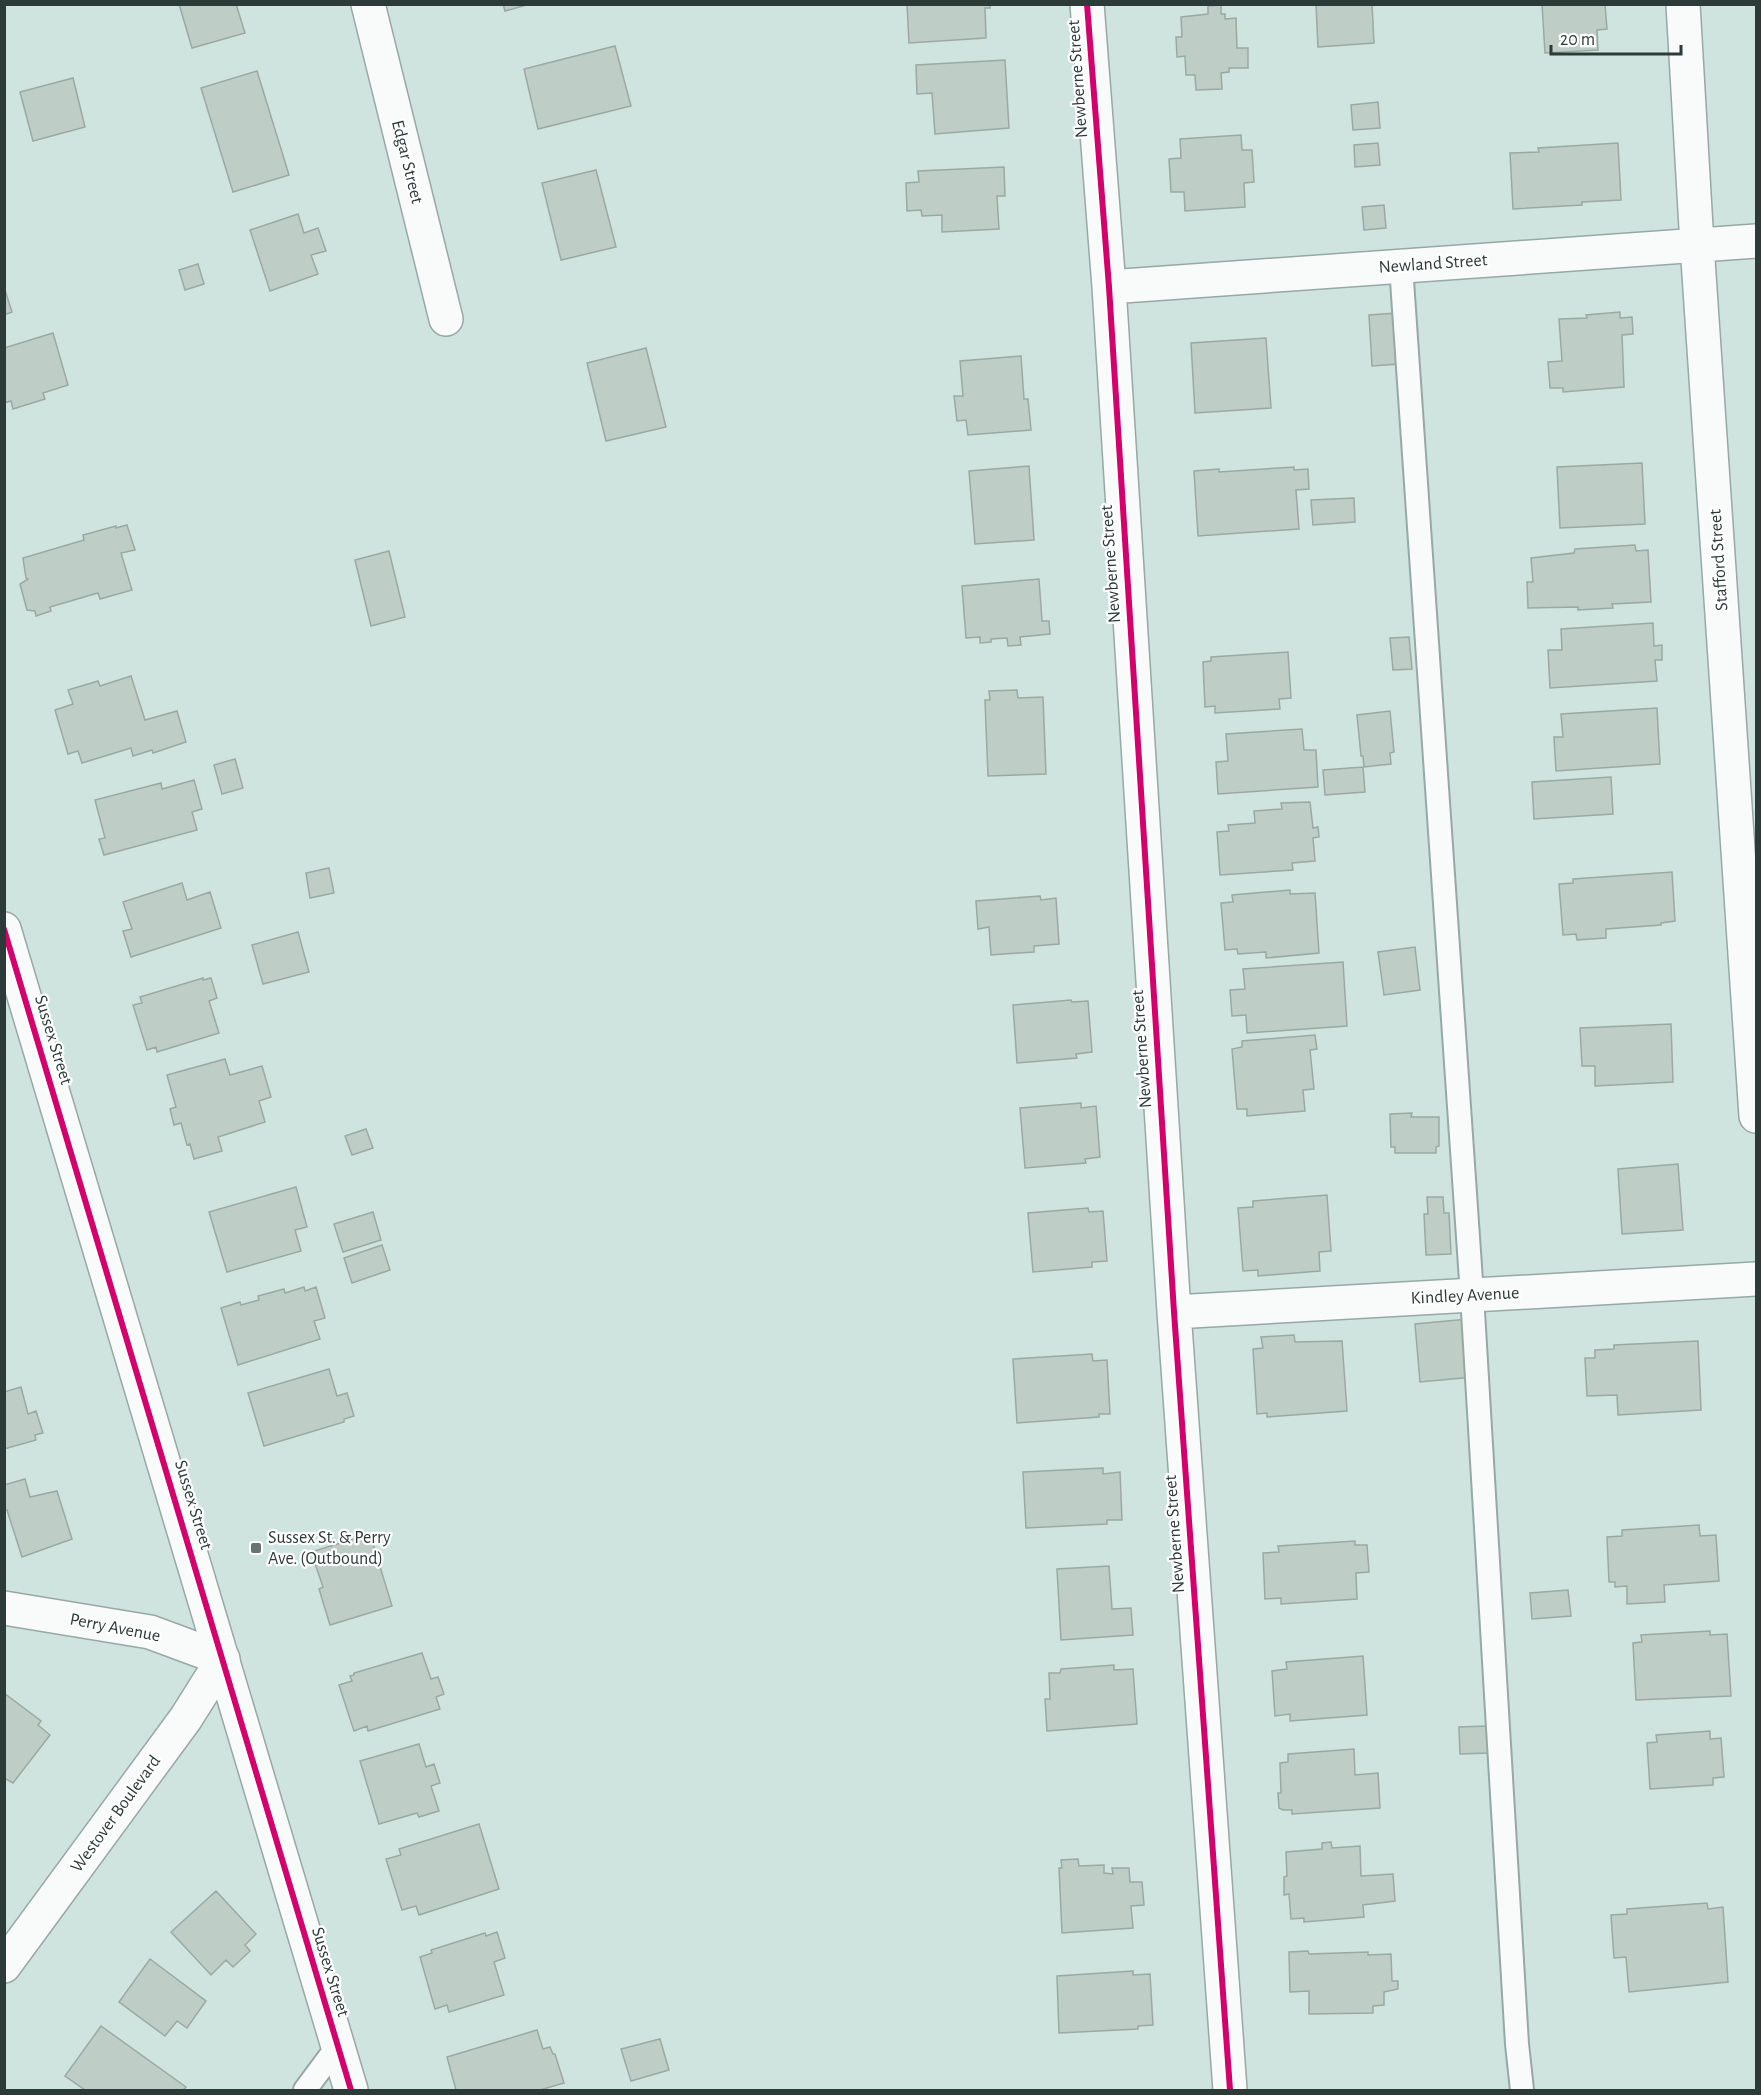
<svg xmlns="http://www.w3.org/2000/svg" width="1761" height="2095" font-family="'Alegreya Sans',sans-serif">
  <style>
    .building { fill: #bfcdc7; stroke: #9ba9a3; stroke-width: 1.5 }
    .lines { fill: none; stroke-linecap: round; stroke-linejoin: round }
    .service-casing { stroke: #98a8a4; stroke-width: 26 }
    .minor-casing { stroke: #98a8a4; stroke-width: 36 }
    .tertiary-casing { stroke: #98a8a4; stroke-width: 36 }
    .service { stroke: #f8fbfa; stroke-width: 22 }
    .minor { stroke: #f8fbfa; stroke-width: 33 }
    .tertiary { stroke: #f8fbfa; stroke-width: 33 }
    .cycleway-casing { stroke: #fff; stroke-width: 10 }
    .cycleway { stroke: #d6006c; stroke-width: 6 }
    .poi-dot { fill: #657672; stroke: #fff; stroke-width: 2 }
    .labels { text-anchor: middle; dominant-baseline: central; stroke-width: 4.5; stroke-linejoin: round; paint-order: stroke }
    .street-label { font-size: 18px; fill: #2c3b38; stroke: #fff }
    .poi-label { font-size: 18px; fill: #2c3b38; stroke: #fff; text-anchor: start }
  </style>
  <rect width="100%" height="100%" fill="#cfe4df"/>
  <path class="building" d="M179,4H236L245,33L192,48Z
    M503,4H530L505,11Z
    M907,4H990V8H985L986,38L909,43Z
    M1316,4H1372L1374,43L1318,47Z
    M1542,4H1605L1607,29L1597,30L1598,50L1545,53Z
    M1221,5V14H1225V19L1236,18L1237,48H1248V68H1229V72L1221,73L1222,89L1196,90L1195,75H1186L1185,56L1177,57L1176,37H1182L1181,17L1208,14V6Z
    M615,46L631,106L538,129L524,69Z
    M1005,60L1009,128L935,134L932,93L917,94L916,65Z
    M257,71L289,175L233,192L201,88Z
    M73,78L85,127L33,141L20,92Z
    M1378,102L1380,128L1353,130L1351,105Z
    M1241,135L1242,150H1252L1254,182L1244,183L1245,207L1185,211L1184,192H1171L1169,159L1181,158L1180,139Z
    M1378,143L1380,165L1355,167L1354,145Z
    M1618,143L1621,200L1582,202V205L1513,209L1510,153L1539,152L1538,148Z
    M1004,167L1005,196H997L999,229L942,232V215L922,216L921,210L907,211L906,183L919,182L918,171Z
    M596,170L616,247L561,260L542,183Z
    M1384,205L1386,228L1364,230L1362,207Z
    M298,214L304,233L318,228L326,251L311,255L318,274L270,291L250,230Z
    M198,264L204,284L185,290L179,270Z
    M4,287L12,312L4,315Z
    M1620,312V318L1632,317L1633,334L1622,335L1624,387L1563,392V388H1550L1548,362L1562,361L1559,319L1587,318L1586,315Z
    M1396,313L1399,364L1372,366L1369,315Z
    M53,333L68,385L43,393L45,399L13,409L11,401L4,403V348Z
    M1266,338L1271,408L1195,413L1191,343Z
    M646,348L666,427L606,441L587,363Z
    M1021,356L1024,399H1028L1031,430L968,435L966,420L957,421L954,396H963L960,361Z
    M1642,463L1645,524L1560,528L1557,467Z
    M1029,466L1034,540L975,544L969,471Z
    M1294,467V470L1308,469L1309,489L1296,490L1299,529L1198,536L1194,471L1219,469V472Z
    M1354,498L1355,522L1313,525L1311,500Z
    M127,525L135,550L121,553L132,590L100,599L98,593L50,607L51,611L36,616L35,611L27,610L20,584L28,579L26,578L23,558L84,540L83,535L116,526V528Z
    M1635,545L1636,551L1648,550L1651,602L1612,604L1613,608L1578,610V607L1528,608L1527,582H1533L1531,558L1574,553L1575,549Z
    M389,551L405,617L371,626L355,560Z
    M1039,579L1042,621H1049L1050,634L1020,637L1021,645L1008,646L1007,638L991,639V642L980,643V637L966,638L962,586Z
    M1653,623L1654,646L1662,645V660H1655L1657,681L1550,688L1548,650H1562L1561,629Z
    M1409,637L1412,669L1393,670L1390,638Z
    M1288,652L1291,698L1279,699L1280,709L1215,713V706L1205,707L1203,662L1211,661V657Z
    M131,676L145,720L177,711L186,742L153,753L152,750L133,756L131,748L82,763L78,751L68,754L55,710L73,704L68,690L98,681L100,686Z
    M1017,690L1018,698L1043,697L1046,774L988,776L985,700H990L989,691Z
    M1657,708L1660,764L1556,771L1554,737H1563L1561,714Z
    M1390,711L1394,752L1390,753L1391,764L1364,767L1363,756H1361L1357,715Z
    M1302,729L1304,750H1316L1318,787L1218,794L1216,762L1228,761L1226,734Z
    M235,759L243,788L222,794L214,765Z
    M1363,767L1365,792L1325,795L1323,770Z
    M1611,777L1613,814L1534,819L1532,782Z
    M194,780L202,809L192,812L197,830L104,855L99,839L105,838L95,800L161,783L162,789Z
    M1310,802L1313,828L1318,827L1319,837L1313,838L1315,861L1292,863L1293,870L1220,875L1217,832L1229,831L1228,825L1255,823L1254,811L1282,809L1281,803Z
    M329,868L334,893L310,898L306,873Z
    M1672,872L1675,921L1661,923V925L1606,929V938L1577,940L1576,934L1563,935L1559,884L1573,883V879Z
    M182,883L187,900L210,892L221,928L131,957L123,931L132,929L123,902Z
    M1290,890V894L1315,893L1319,953L1266,958V952L1238,954L1237,949L1225,950L1221,903L1233,902L1232,895Z
    M1040,896L1041,900L1056,898L1059,944L1034,946V952L991,955L989,927L978,929L976,901Z
    M298,932L309,972L263,984L252,945Z
    M1415,947L1420,990L1384,995L1378,952Z
    M1343,962L1347,1026L1247,1033L1246,1015L1232,1016L1230,990L1245,989L1243,969Z
    M203,978V980L211,978L217,998L209,1001L219,1033L157,1052L156,1047L147,1050L133,1005L142,1003L140,997Z
    M1071,1000L1072,1002L1088,1001L1092,1052L1076,1054L1077,1058L1017,1063L1013,1005Z
    M1671,1024L1673,1082L1595,1086V1066H1582L1580,1028Z
    M1315,1035L1317,1049L1310,1050L1314,1089L1303,1090L1305,1111L1247,1116V1109H1237L1232,1049L1242,1047V1041Z
    M225,1059L230,1075L262,1066L271,1097L259,1101L265,1122L218,1137L222,1151L194,1159L190,1144L187,1145L181,1123L174,1125L170,1109L176,1107L167,1075Z
    M1081,1103V1108L1096,1106L1100,1157L1085,1159L1086,1163L1025,1168L1020,1108Z
    M1412,1113L1411,1117H1439V1146L1436,1147V1153H1395V1147H1391L1390,1114Z
    M366,1129L373,1148L352,1155L345,1136Z
    M1678,1164L1683,1230L1622,1234L1618,1169Z
    M296,1187L307,1227L295,1230L301,1251L227,1272L209,1212Z
    M1327,1195L1331,1251L1319,1252L1320,1271L1258,1276V1270L1243,1271L1238,1208L1253,1207V1201Z
    M1427,1197H1443L1444,1213H1449L1451,1254L1426,1255L1424,1214H1428Z
    M1088,1208L1089,1212L1103,1211L1107,1261L1092,1262V1267L1033,1272L1028,1213Z
    M373,1212L381,1240L343,1252L334,1224Z
    M382,1245L390,1270L352,1283L344,1258Z
    M304,1287L305,1291L316,1287L325,1318L314,1321L320,1339L238,1365L221,1308L240,1302L241,1305L259,1300L258,1296L284,1289L285,1293Z
    M1468,1319L1473,1377L1420,1382L1415,1324Z
    M1294,1335L1295,1342L1342,1341L1347,1411L1267,1417V1413L1257,1414L1253,1349L1263,1348L1261,1337Z
    M1698,1341L1701,1410L1618,1415L1617,1395L1587,1396L1585,1358H1595V1350L1614,1349V1345Z
    M1092,1354L1093,1361L1107,1360L1110,1414H1099V1417L1017,1423L1013,1359Z
    M329,1369L337,1396L347,1393L354,1416L344,1419V1422L264,1446L248,1393Z
    M21,1387L28,1414L36,1411L43,1433L35,1435L36,1440L4,1449V1392Z
    M1103,1468V1474L1120,1472L1122,1520H1107V1524L1026,1528L1023,1472Z
    M25,1479L30,1497L57,1491L72,1539L22,1557L7,1510L4,1511V1485Z
    M1699,1525L1700,1536L1716,1535L1719,1581L1664,1585L1665,1602L1627,1604V1586L1615,1587V1582H1609L1607,1537L1622,1536V1530Z
    M370,1534L392,1606L330,1625L319,1589L323,1587L311,1552Z
    M1355,1541V1545H1367L1369,1572L1356,1573L1357,1599L1281,1604V1598L1265,1599L1263,1553L1279,1552L1278,1546Z
    M1109,1566L1112,1609L1131,1608L1133,1635L1061,1640L1057,1569Z
    M1568,1590L1571,1616L1532,1619L1530,1593Z
    M1710,1631V1635L1727,1634L1731,1696L1636,1700L1633,1643L1642,1642L1641,1635Z
    M422,1653L431,1679L438,1677L444,1694L436,1697L440,1709L368,1731L367,1726L354,1731L339,1685L352,1681L350,1676L354,1675V1673Z
    M1363,1656L1367,1715L1290,1721V1714L1275,1716L1272,1671L1287,1669L1286,1662Z
    M1114,1665V1670L1133,1669L1137,1724L1047,1731L1045,1699H1050L1049,1673H1060L1061,1669Z
    M4,1693L41,1721L38,1725L50,1735L13,1783L4,1778Z
    M1487,1726L1488,1753L1460,1754L1459,1727Z
    M1710,1731V1739L1721,1738L1724,1777L1713,1778V1785L1650,1789L1647,1743L1657,1742L1656,1735Z
    M419,1744L426,1767L434,1764L440,1783L431,1786L439,1811L419,1817L417,1813L379,1824L360,1761Z
    M1354,1749L1355,1775L1378,1773L1380,1808L1292,1814V1810H1283L1279,1808L1278,1793H1281L1280,1763L1288,1762V1754Z
    M479,1824L499,1889L419,1915L416,1906L402,1910L386,1859L401,1855L399,1849Z
    M1331,1842L1332,1848L1360,1846L1361,1876L1393,1874L1395,1901L1363,1905L1364,1917L1304,1922V1918L1291,1919L1289,1894L1284,1895V1877L1287,1876L1286,1852L1322,1849V1843Z
    M1078,1859L1079,1866L1104,1865V1873L1113,1874L1112,1868H1129L1130,1882H1142L1144,1905L1131,1906L1133,1928L1062,1933L1059,1868H1062L1061,1860Z
    M216,1891L256,1934L245,1945L250,1951L233,1967L226,1960L211,1975L171,1932Z
    M1707,1903L1708,1909L1723,1907L1728,1982L1629,1992L1626,1957L1614,1958L1611,1915L1627,1914V1909Z
    M497,1932L505,1958L494,1962L504,1995L449,2012L447,2005L435,2009L420,1957L432,1953L431,1950L485,1933L486,1936Z
    M1308,1951L1309,1954L1368,1952V1955L1391,1954L1392,1981H1398V1989L1384,1992V2005L1373,2006V2013L1309,2014V1991L1290,1992L1289,1952Z
    M150,1959L206,2001L187,2028L177,2021L165,2036L119,2002Z
    M1133,1971V1975L1150,1974L1153,2025L1138,2026V2029L1059,2033L1057,1976Z
    M101,2026L186,2087L183,2090H85L65,2076Z
    M537,2030L543,2049L550,2047L553,2054H555L564,2083L540,2090H456L447,2057Z
    M660,2039L669,2070L631,2081L621,2049Z"/>
  <g class="lines">
    <defs>
      <path id="service" d="M1401,266L1472,1295L1517,2044L1522,2090
        M305,2090L337,2047"/>
      <path id="minor" d="M368,4L446,319
        M1087,4L1109,287L1174,1312L1230,2090
        M1683,4L1697,245L1756,1116
        M1109,287L1756,241
        M1174,1312L1756,1279
        M4,1608L150,1632L223,1659L186,1718L4,1966"/>
      <path id="tertiary" d="M4,929L351,2090"/>
    </defs>
    <use href="#service" class="service-casing"/>
    <use href="#minor" class="minor-casing"/>
    <use href="#tertiary" class="tertiary-casing"/>
    <use href="#service" class="service"/>
    <use href="#minor" class="minor"/>
    <use href="#tertiary" class="tertiary"/>
    <defs>
      <path id="cycleway" d="M1087,4L1109,287L1174,1312L1230,2090
        M4,929L351,2090"/>
    </defs>
    <use href="#cycleway" class="cycleway-casing"/>
    <use href="#cycleway" class="cycleway"/>
  </g>
  <rect class="poi-dot" x="250" y="1542" width="12" height="12" rx="3"/>
  <g class="labels">
    <g class="street-label">
      <text transform="translate(1078 79) rotate(-94)">Newberne Street</text>
      <text transform="translate(407 162) rotate(76)">Edgar Street</text>
      <text transform="translate(1433 264) rotate(-4)">Newland Street</text>
      <text transform="translate(1719 560) rotate(-94)">Stafford Street</text>
      <text transform="translate(1111 564) rotate(-94)">Newberne Street</text>
      <text transform="translate(53 1040) rotate(73)">Sussex Street</text>
      <text transform="translate(1142 1049) rotate(-94)">Newberne Street</text>
      <text transform="translate(1465 1296) rotate(-3)">Kindley Avenue</text>
      <text transform="translate(193 1505) rotate(73)">Sussex Street</text>
      <text transform="translate(1175 1534) rotate(-94)">Newberne Street</text>
      <text transform="translate(115 1628) rotate(11)">Perry Avenue</text>
      <text transform="translate(116 1814) rotate(-54)">Westover Boulevard</text>
      <text transform="translate(330 1972) rotate(73)">Sussex Street</text>
    </g>
    <g class="poi-label">
      <text x="268" y="1538">Sussex St. &amp; Perry<tspan x="268" dy="21">Ave. (Outbound)</tspan></text>
    </g>
  </g>
  <rect width="1761" height="2095" fill="none" stroke="#2c3b38" stroke-width="12"/>
  <path d="M1551 45v9h130v-9" fill="none" stroke="#2c3b38" stroke-width="3"/>
  <text x="1560" y="45" font-size="18" fill="#2c3b38" stroke="#ffffff" stroke-width="4.5" paint-order="stroke">20 m</text>
</svg>
